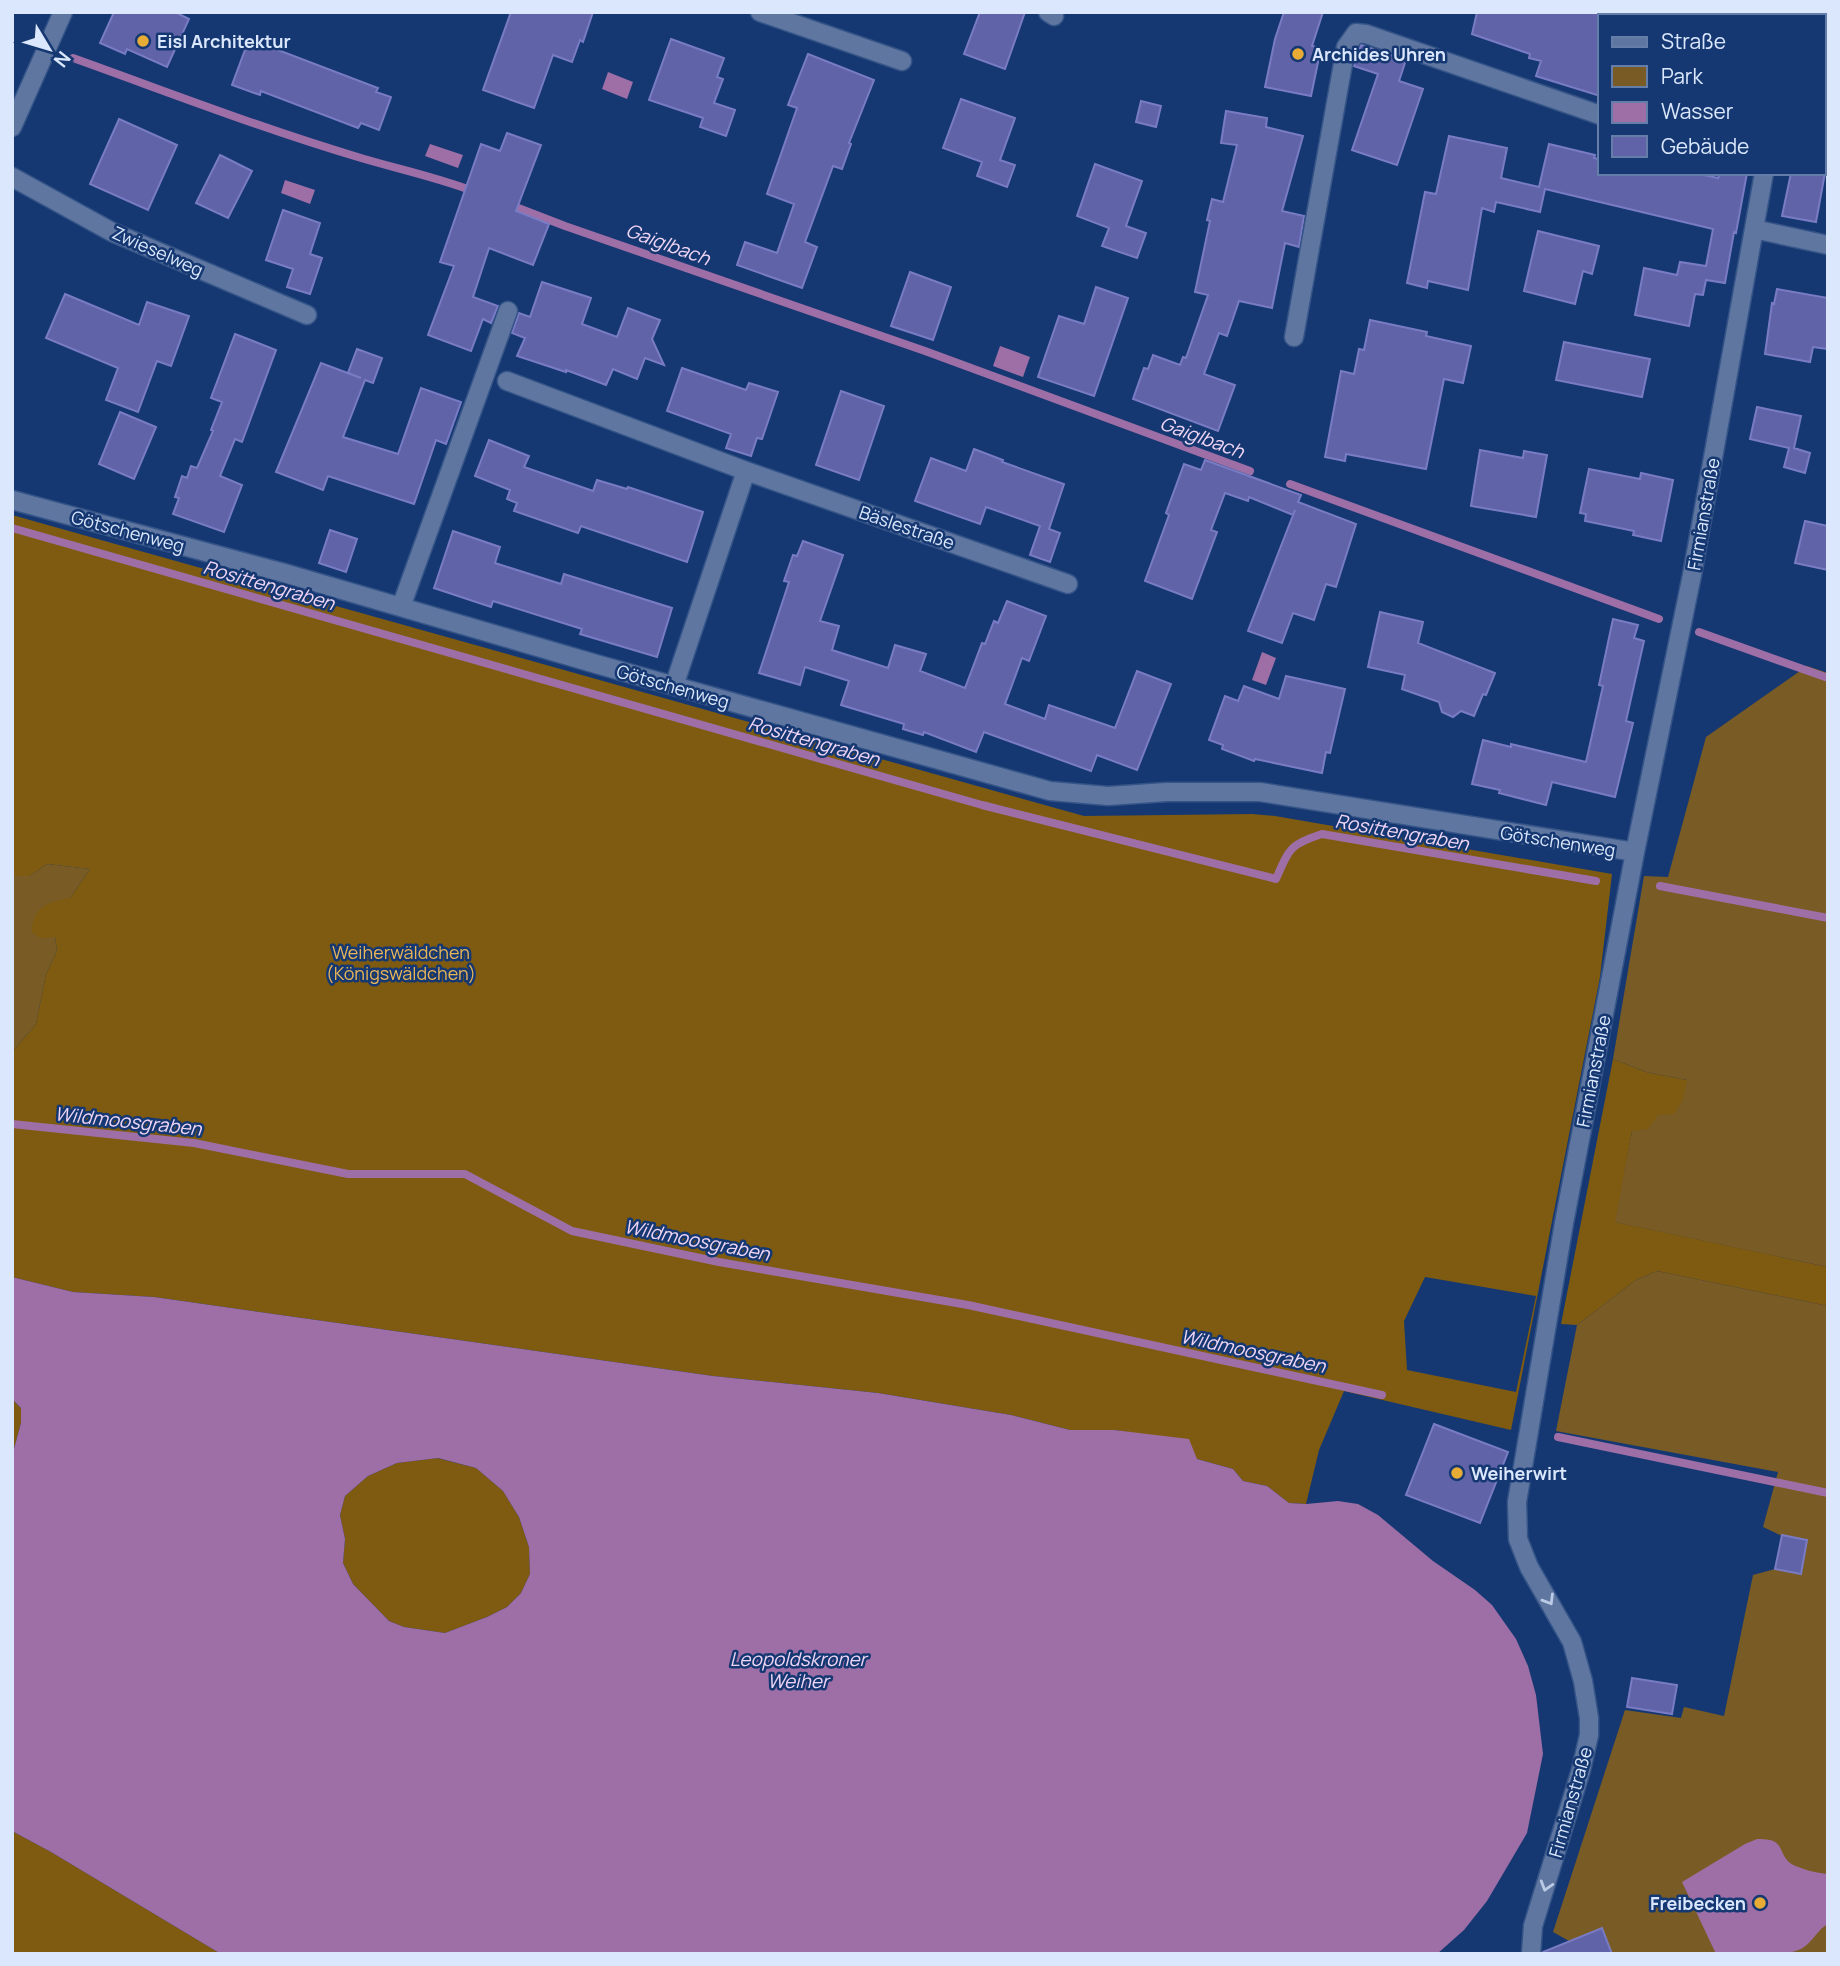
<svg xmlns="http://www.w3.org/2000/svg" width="1840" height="1966" font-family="Manrope,sans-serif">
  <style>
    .green { fill: #785b25 }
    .forest { fill: #7e5b10; fill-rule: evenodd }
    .water { fill: #9d6fa6; fill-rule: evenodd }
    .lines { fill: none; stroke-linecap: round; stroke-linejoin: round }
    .stream { stroke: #9d6fa6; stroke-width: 8 }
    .building { fill: #6063a8; stroke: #797cc4; stroke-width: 2 }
    .minor-casing { stroke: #355488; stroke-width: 21 }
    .minor { stroke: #5f77a0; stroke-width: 18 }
    .oneway { stroke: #bbcbe5 }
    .poi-dot { fill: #e6ac36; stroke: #163872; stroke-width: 2.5 }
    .labels { text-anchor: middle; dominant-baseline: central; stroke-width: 5; stroke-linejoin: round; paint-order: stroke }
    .poi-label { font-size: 18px; font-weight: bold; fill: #dae7fc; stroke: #163872; text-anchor: start }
    .street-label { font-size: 18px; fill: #dae7fc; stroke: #163872 }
    .park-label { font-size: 18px; fill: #e8b557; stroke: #163872 }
    .water-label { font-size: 19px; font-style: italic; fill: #f0d6f5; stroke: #163872 }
  </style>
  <rect width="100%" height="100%" fill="#163872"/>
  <path class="green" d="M1807,666L1828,673V1267L1614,1222L1632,1131L1658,1115L1687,1080L1646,1072L1613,1059L1644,876L1668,877L1706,737Z
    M47,864L90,869L70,898L55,937L57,951L46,974L36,1024L12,1052V876H30Z
    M1657,1271L1828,1306V1954H1574L1569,1941L1553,1932L1625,1710L1681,1718L1684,1707L1724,1716L1753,1575L1775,1569L1782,1536L1763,1527L1778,1472L1556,1431L1577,1325L1636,1280Z"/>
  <path class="forest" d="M12,515L1084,816L1252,814L1275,816L1612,874L1600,977L1511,1430L1344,1391L1319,1450L1306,1504L1289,1503L1267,1486L1243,1481L1233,1469L1197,1459L1173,1439L1114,1430H1070L1011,1415L878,1393L713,1376L154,1297L73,1292L12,1277V1052L36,1024L46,974L57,951L55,937L40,938L32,932C32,908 48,901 70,898L90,869L47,864L30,876H12ZM1425,1277L1536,1296L1516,1392L1407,1370L1404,1321Z
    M1613,1059L1646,1072L1687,1080L1683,1100L1674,1114L1658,1115L1648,1129L1632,1131L1615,1222L1828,1267V1306L1657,1271L1636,1280L1577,1325L1561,1324Z
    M12,1399L21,1408V1423L12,1456Z
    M437,1458L476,1468L503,1491L519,1517L529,1547L530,1574L521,1593L507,1607L487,1617L445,1633L404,1627L389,1621L353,1584L343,1563L345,1539L340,1515L345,1496L368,1476L397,1463Z
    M12,1831L51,1852L221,1954H12Z"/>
  <path class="water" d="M608,72L633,82L627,99L602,89Z
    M430,144L463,155L458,168L425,156Z
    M285,180L315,190L310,204L281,193Z
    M1000,346L1030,357L1023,377L993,366Z
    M1262,652L1276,658L1266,685L1252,680Z
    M12,1277L73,1292L154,1297L713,1376L878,1393L1011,1415L1070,1430H1114L1189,1439L1197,1459L1233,1469L1243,1481L1267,1486L1289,1503L1306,1504L1338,1501L1358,1504L1378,1515L1433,1561L1475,1590L1492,1605L1516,1639L1528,1666L1536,1695L1543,1754L1527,1833L1487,1901L1464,1930L1437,1954H221L51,1852L12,1831V1456L21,1423V1408L12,1399ZM438,1458L476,1468L503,1491L519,1517L529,1547L530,1574L521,1593L507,1607L487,1617L445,1633L404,1627L389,1621L353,1584L343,1563L345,1539L340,1515L345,1496L368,1476L397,1463Z
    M1757,1839C1786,1838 1777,1852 1790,1863C1799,1869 1817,1873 1828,1874V1924C1818,1929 1813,1941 1804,1947C1787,1959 1738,1954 1716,1954L1682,1882L1745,1844Z"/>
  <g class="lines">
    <path class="stream" d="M73,58C168,92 263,129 361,158C398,169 436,177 473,191
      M508,204L565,226L925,351L1250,471
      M1290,484L1659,619
      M12,528L982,805L1276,879C1289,849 1290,844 1322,834L1596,881
      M1699,632L1828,678
      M1660,886L1828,918
      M12,1124L194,1143L348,1174H465L572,1231L719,1262L968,1305L1382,1395
      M1558,1437L1828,1493"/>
  </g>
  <path class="building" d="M114,12H175L189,19L167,67L127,49L125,54L100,43Z
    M511,12H593L583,42L580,40L572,62L553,55L534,108L483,90Z
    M980,12H1025L1005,69L964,54Z
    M1284,12H1323L1312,46L1321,48L1311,96L1265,87L1275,39Z
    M1477,12H1600V96L1536,76L1541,61L1529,58L1530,54L1472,34Z
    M249,39L378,88L376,92L391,97L379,130L361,123L358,128L261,91L260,95L232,85Z
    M671,39L724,58L717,77L723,79L714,103L735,110L726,136L700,127L703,118L649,100Z
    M1361,45L1406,60L1399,81L1423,89L1397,165L1352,150L1378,74L1354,66Z
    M808,54L874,80L849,143L851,144L842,169L833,166L805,242L817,247L802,288L737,265L745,242L777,253L794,204L767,194L797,108L788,105Z
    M961,99L1015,118L1000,160L1015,165L1007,187L977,176L982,162L943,148Z
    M1141,101L1161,106L1156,127L1136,122Z
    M1226,111L1267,118L1266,127L1303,136L1282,211L1304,216L1299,247L1285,243L1272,308L1239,301L1227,336L1219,333L1204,374L1235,385L1218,431L1133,399L1144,368L1148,369L1153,355L1180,365L1183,357L1186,358L1208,295L1195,292L1210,221L1207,220L1212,199L1223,202L1237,145L1221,143Z
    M119,119L177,145L148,210L90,184Z
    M507,133L541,145L516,211L549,224L533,265L489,248L473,297L498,306L491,323L483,319L471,351L428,335L454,266L440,262L481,144L500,151Z
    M1449,136L1507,148L1501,178L1539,187L1549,144L1595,155L1594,158L1600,159V173H1695L1718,178L1720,173H1747L1736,233L1734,232L1725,283L1706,280L1703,295L1695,294L1689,326L1635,315L1644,268L1677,275L1680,262L1706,266L1713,229L1545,189L1540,212L1496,202L1494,212L1482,208L1468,290L1428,281L1427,288L1407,283L1425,192L1436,194Z
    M220,155L252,171L228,218L196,203Z
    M1095,164L1142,181L1126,226L1146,233L1137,258L1102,246L1109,228L1077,216Z
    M1791,173H1825L1816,222L1782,216Z
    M283,210L320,223L310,254L322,258L310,294L287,287L293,269L266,260Z
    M1538,231L1599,246L1592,274L1583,271L1575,304L1524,291Z
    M910,272L951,287L933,340L891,326Z
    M542,282L591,298L582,324L617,337L628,308L660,320L652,339L664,365L645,358L637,379L613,369L606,385L566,370V372L517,356L525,338L512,333L519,313L530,317Z
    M1096,287L1128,298L1094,396L1038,377L1059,316L1084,324Z
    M1777,289L1828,298V349L1813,347L1810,362L1765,354L1772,303L1774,304Z
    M65,294L139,325L147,302L189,316L171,366L157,361L138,412L106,400L118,368L46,338Z
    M1370,320L1427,332L1426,336L1471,346L1463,383L1444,379L1426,469L1346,454L1345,461L1325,457L1341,371L1354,374L1359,349L1364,350Z
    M235,334L276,350L242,442L235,439L220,476L242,485L224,532L173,514L179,498L175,497L182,476L187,478L191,466L197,468L213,431L211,430L222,402L211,398Z
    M1564,342L1650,359L1642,397L1556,380Z
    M357,349L382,358L373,383L365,380L343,437L398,454L421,388L461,402L446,444L436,440L414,504L328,476L323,490L276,472L321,363L361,378L348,373Z
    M682,368L746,390L749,383L778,392L762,439L757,438L751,456L726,448L731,434L667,411Z
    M841,391L884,406L859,480L816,465Z
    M1757,407L1801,416L1794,448L1810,453L1805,473L1784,467L1789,448L1750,439Z
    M120,412L156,427L134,479L99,464Z
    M489,440L529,456L524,467L593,491L597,480L627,489L628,487L703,512L687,562L581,526L578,533L514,511L517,503L507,499L510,490L475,476Z
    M974,449L1003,460L1002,462L1064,484L1049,529L1060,533L1050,562L1030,555L1040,526L986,507L980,524L915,501L931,458L966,471Z
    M1480,450L1523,458L1524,451L1547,455L1536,517L1471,506Z
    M1205,460L1301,495L1298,502L1356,524L1336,587L1326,584L1314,620L1293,613L1282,643L1248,631L1295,510L1293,515L1249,497L1248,501L1225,493L1211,530L1217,532L1192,599L1145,581L1169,515L1166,513L1184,464L1201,470Z
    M1589,469L1640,479L1641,473L1673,480L1661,541L1633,535L1634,531L1585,521L1586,514L1580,513Z
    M1805,521L1828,526V570L1795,563Z
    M330,530L357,539L346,572L319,563Z
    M453,531L500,547L495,563L561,584L564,574L672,608L657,657L580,634L582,629L493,601L491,607L434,588Z
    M803,541L843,555L820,621L839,626L832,650L888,668L895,645L926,654L920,671L965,688L982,643L985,644L994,621L998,623L1007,601L1046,616L1029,661L1022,658L1005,704L1045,719L1049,705L1115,728L1137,671L1171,684L1137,770L1097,755L1091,771L984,732L976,752L924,732L923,735L903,729L904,724L841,705L849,681L805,667L800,685L759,673L789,582L784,581L793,555L797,556Z
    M1380,612L1423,622L1418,643L1495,673L1486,695L1483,694L1474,716L1461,711L1453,717L1442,712L1439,702L1402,689L1405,675L1368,667Z
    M1613,619L1638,625L1634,638L1644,641L1626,721L1633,723L1615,797L1552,782L1546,805L1499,793L1500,790L1472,784L1483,740L1511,747V744L1586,762L1603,686L1599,685Z
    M1286,676L1345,689L1330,753L1326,752L1322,773L1255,759L1254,761L1222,749L1223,745L1209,740L1225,696L1238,701L1244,686L1279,699Z
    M1434,1424L1508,1452L1480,1523L1406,1495Z
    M1782,1535L1807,1540L1801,1574L1775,1569Z
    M1632,1678L1677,1685L1672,1714L1627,1707Z
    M1602,1928L1612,1954H1542L1543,1952Z"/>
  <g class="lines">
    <defs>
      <path id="minor" d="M760,12L902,61
        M1048,12L1054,16
        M1731,12L1735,16
        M1794,16L1795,12
        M12,127L63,12
        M12,177L112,232L307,315
        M1754,229L1828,245
        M1294,337L1346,47L1356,33L1366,34L1600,115
        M507,381L746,471L1068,584
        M12,500L284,573L603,666L1050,791L1108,796L1167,792H1260L1635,852
        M401,607L508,311
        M674,686L746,471
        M1531,1954L1533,1926L1581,1770L1589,1735V1718L1583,1681L1572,1642L1529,1567L1518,1539L1517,1502L1564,1223L1635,852L1692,575L1764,173"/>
    </defs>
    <use href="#minor" class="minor-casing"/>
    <use href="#minor" class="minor"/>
  </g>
  <defs><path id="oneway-chevron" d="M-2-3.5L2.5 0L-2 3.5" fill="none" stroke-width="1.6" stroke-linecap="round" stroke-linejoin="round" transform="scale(1.75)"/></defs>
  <g class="oneway">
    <use href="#oneway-chevron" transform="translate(1549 1600) rotate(59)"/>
    <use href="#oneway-chevron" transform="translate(1546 1886) rotate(107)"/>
  </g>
  <g class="poi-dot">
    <circle cx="143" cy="41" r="7"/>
    <circle cx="1298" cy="54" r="7"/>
    <circle cx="1457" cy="1473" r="7"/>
    <circle cx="1760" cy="1903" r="7"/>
  </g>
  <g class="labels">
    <g class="poi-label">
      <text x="157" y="41">Eisl Architektur</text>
      <text x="1312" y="54">Archides Uhren</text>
      <text x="1471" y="1473">Weiherwirt</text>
      <text x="1746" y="1903" text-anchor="end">Freibecken</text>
    </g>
    <g class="street-label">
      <text transform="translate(158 251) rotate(24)">Zwieselweg</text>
      <text transform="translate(1703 514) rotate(-80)">Firmianstraße</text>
      <text transform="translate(907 527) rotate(19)">Bäslestraße</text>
      <text transform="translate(128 531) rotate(15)">Götschenweg</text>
      <text transform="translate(673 686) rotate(16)">Götschenweg</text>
      <text transform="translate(1558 841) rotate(9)">Götschenweg</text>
      <text transform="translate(1593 1071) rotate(-79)">Firmianstraße</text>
      <text transform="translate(1570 1802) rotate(-74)">Firmianstraße</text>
    </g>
    <g class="park-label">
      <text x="401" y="952">Weiherwäldchen<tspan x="401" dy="21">(Königswäldchen)</tspan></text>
    </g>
    <g class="water-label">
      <text transform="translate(668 244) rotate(20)">Gaiglbach</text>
      <text transform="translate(1202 437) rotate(20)">Gaiglbach</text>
      <text transform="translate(269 585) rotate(16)">Rosittengraben</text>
      <text transform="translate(814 741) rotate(16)">Rosittengraben</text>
      <text transform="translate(1402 832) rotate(10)">Rosittengraben</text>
      <text transform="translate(128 1121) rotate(6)">Wildmoosgraben</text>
      <text transform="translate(697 1240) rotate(11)">Wildmoosgraben</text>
      <text transform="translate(1253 1351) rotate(12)">Wildmoosgraben</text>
      <text x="798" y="1659">Leopoldskroner<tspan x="798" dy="22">Weiher</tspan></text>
    </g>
  </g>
  <rect width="1840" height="1966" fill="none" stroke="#dae7fc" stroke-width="28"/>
  <rect x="1598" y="14" width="228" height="161" fill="#163872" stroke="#647ea9" stroke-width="2"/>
  <rect x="1612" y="37" width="35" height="10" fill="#5f77a0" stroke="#647ea9" stroke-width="2"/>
  <text x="1661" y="49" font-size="21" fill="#dae7fc">Straße</text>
  <rect x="1612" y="66" width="35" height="21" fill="#785b25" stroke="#647ea9" stroke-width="2"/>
  <text x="1661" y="84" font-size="21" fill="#dae7fc">Park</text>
  <rect x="1612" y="102" width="35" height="21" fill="#9d6fa6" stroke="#647ea9" stroke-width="2"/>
  <text x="1661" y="119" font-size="21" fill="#dae7fc">Wasser</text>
  <rect x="1612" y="136" width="35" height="21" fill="#6063a8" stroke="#647ea9" stroke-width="2"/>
  <text x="1661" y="154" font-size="21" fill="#dae7fc">Gebäude</text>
  <g transform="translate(49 49) rotate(128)" stroke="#163872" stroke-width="5" paint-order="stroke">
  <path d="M0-5L12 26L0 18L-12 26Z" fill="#dae7fc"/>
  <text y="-10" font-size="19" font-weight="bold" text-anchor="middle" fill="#dae7fc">N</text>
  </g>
</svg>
